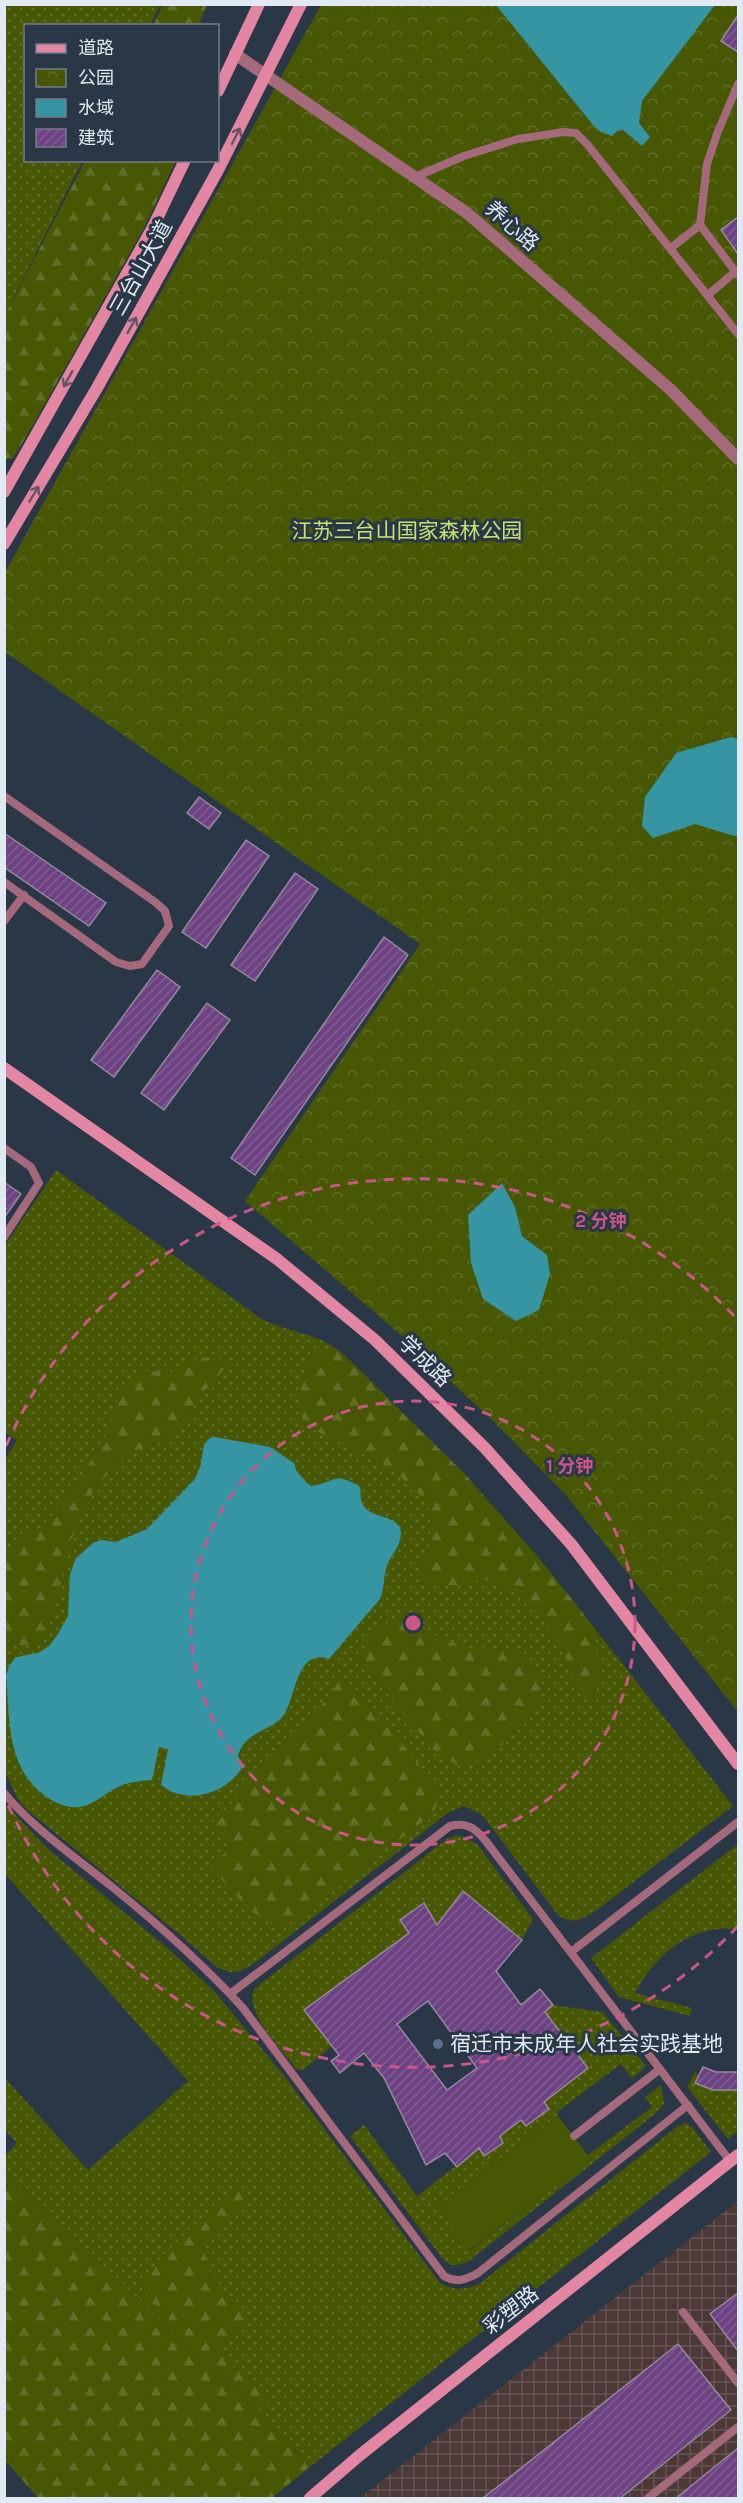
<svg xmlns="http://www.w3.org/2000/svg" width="743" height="2503" font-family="Karla,'Noto Sans SC',sans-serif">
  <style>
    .industrial { fill: url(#industrial-grid) }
    .grass { fill: url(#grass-dots) }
    .forest { fill: url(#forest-firs) }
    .park { fill: url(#park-crowns) }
    .pitch { fill: #475704 }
    .water { fill: #3695a2 }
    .building { fill: url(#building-hatch); stroke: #95899d; stroke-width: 1.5; fill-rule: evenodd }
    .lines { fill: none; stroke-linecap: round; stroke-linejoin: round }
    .lane { stroke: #a46a7b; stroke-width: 8 }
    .street { stroke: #a46a7b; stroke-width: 12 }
    .secondary { stroke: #e286a2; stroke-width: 12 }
    .oneway { stroke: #6a5366 }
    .ring { fill: none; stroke: #cb5789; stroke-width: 3; stroke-dasharray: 10 8 }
    .service-dot { fill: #5c6f8a; stroke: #2a3746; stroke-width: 2 }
    .labels { text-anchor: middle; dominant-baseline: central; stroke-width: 6; stroke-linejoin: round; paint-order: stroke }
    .street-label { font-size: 21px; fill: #e1e9f3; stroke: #2a3746 }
    .park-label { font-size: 21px; fill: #c5e172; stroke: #2a3746 }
    .poi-label { font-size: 21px; fill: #e1e9f3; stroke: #2a3746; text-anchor: start }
    .centre { fill: #cb5789; stroke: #2a3746; stroke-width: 3 }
    .ring-label { font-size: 18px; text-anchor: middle; font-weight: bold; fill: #cb5789; stroke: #2a3746; stroke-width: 6; stroke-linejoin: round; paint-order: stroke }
  </style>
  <defs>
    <pattern id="industrial-grid" width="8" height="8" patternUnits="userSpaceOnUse" patternTransform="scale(1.5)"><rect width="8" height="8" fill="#4c3835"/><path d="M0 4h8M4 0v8" fill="none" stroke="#665553"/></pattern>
    <pattern id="grass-dots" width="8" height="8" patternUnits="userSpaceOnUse" patternTransform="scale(1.5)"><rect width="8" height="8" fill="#475704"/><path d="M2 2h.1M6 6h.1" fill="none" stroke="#616f29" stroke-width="1.8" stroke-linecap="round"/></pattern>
    <pattern id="forest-firs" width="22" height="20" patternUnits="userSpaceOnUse" patternTransform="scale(1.5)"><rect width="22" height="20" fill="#475704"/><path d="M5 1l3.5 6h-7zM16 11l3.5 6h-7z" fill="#616f29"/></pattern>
    <pattern id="park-crowns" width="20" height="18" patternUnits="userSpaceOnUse" patternTransform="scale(1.5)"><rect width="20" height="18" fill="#475704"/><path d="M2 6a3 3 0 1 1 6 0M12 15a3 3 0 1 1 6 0" fill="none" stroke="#616f29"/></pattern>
    <pattern id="building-hatch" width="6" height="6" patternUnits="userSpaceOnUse" patternTransform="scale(1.5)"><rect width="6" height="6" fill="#6c4282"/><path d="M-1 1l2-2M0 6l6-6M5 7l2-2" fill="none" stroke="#815d94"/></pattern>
  </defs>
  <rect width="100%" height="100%" fill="#2a3746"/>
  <path class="industrial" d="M738,2201V2498H360Z"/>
  <path class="grass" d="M5,4L160,5L150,25L26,26V160L82,161L5,315Z
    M56,1170L260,1318C285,1332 316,1332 339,1351C365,1373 389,1400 414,1424C532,1541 631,1675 733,1806L597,1910C581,1919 574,1926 558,1915L482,1815L464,1806L448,1813L252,1965L240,1971L230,1972L218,1968L185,1939L26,1809L17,1798L5,1772L4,1460L17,1441L5,1432V1245Z
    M5,1804L49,1850L171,1951L215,1992L285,2077L440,2283C454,2291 464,2290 479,2284L678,2126L686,2123L693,2128L711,2152L311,2466L5,2170V2156L17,2143L5,2130L4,2077L88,2170L188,2081L5,1874Z
    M458,1835L477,1844L533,1919L522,1940L463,1891L437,1925L424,1904L400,1920L409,1933L304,2010L332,2046L303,2070L296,2069C282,2050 244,2013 254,1989L447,1839Z
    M738,1844V1929C691,1924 656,1954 635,1993L692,2008L690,2016L619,1997L591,1958Z
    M553,2005L603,2012L646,2066L632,2079L621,2064L557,2112L558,2116L437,2207L470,2250L590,2159L588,2155L652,2107L645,2097L661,2085L664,2104L655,2114L469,2261C458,2266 451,2268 442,2258L350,2136L364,2125L417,2196L479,2148L484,2155L503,2143L500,2136L521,2120L527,2126L548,2109L544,2102L587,2068L545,2012Z
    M695,2072L713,2090H738V2131L728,2139L687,2087Z"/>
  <path class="forest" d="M163,5H207L200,21L204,25H153Z
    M85,161H176L144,228L28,434L13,458L5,459V315Z
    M323,1351H339L464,1473L539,1558L590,1622L596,1630V1650L600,1669L599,1691L587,1699L578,1691L563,1650L536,1610L521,1596L484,1579C458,1585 448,1589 422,1581L418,1571C425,1556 436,1536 433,1519C427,1486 369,1455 341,1442C331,1437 312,1432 306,1422C297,1409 299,1398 302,1383C306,1367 308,1358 323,1351Z
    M213,1357L225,1361L226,1367L202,1394L180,1428L166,1440L130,1452L94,1488L70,1542L55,1610L43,1636L29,1645H16L5,1639V1560L17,1537L31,1533L47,1523L97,1452L106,1436L119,1394L132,1380L145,1371L171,1372L198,1358Z
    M395,1619L410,1620L438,1637L464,1647L494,1648L521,1653L539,1675L543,1690L541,1701L506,1742L475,1762L460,1766L439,1756L360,1661C364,1641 377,1628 395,1619Z
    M345,1680L354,1687L437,1786V1805L430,1816L300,1916C292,1920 282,1926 273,1924C253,1919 224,1881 210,1866L228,1850V1844L217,1835L212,1826L215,1819L231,1804L267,1759L277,1748L301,1732L338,1683Z
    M5,2170L311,2466L272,2498H38L5,2460L4,2189L8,2186L5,2183Z
    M238,2192L246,2196L244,2203C233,2216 214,2230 207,2245C197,2266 231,2297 244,2312L245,2318L223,2340L222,2350L250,2377L270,2406L264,2410L255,2405L150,2300C148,2297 144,2291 144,2287C142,2268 214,2209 229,2193Z"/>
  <path class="park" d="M321,5H738V1712L565,1494L491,1419L394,1329L245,1201L420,944L5,652V572Z"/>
  <path class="pitch" d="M558,2116L591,2159L469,2250L437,2207Z"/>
  <path class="water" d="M496,5H715L642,101L639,123L650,137L642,146L623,130L617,131L612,136L601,132L593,125Z
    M731,737L738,739V837L695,824L653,838L642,826L645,797L676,753Z
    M502,1183L515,1207L522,1236L547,1255L550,1274L539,1310L516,1321L483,1299L471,1263L468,1215Z
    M215,1437L270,1447L294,1463L297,1472L310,1486C336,1483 333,1470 360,1487C361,1493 360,1500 363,1505C372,1521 410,1513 399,1543C397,1550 391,1556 388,1563C383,1575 385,1587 380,1599L329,1659C297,1648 296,1695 285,1713C274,1732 248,1728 238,1755L242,1768C225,1794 187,1806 161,1785L168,1749L159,1747L152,1780C140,1781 127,1782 116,1788C104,1794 92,1806 79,1807C67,1809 53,1802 44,1795C6,1766 10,1719 6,1676L9,1666L16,1657L38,1653L49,1646L58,1634L68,1616L70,1574L76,1558L93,1543L101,1540L116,1542L147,1529L195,1479L201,1464L204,1444L210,1438Z"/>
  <path class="building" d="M738,15V52L721,41Z
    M738,217V254L721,230Z
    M199,797L221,813L209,829L187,813Z
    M4,833L106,903L89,926L4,867Z
    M246,840L269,856L206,948L182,932Z
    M295,873L318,889L255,981L231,965Z
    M384,937L408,955L255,1175L231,1158Z
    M157,970L180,987L114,1077L91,1060Z
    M207,1003L230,1020L164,1110L141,1093Z
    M4,1182L21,1194L4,1218Z
    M463,1891L522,1940L496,1971L521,2005L540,1989L553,2005L545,2012L588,2068L544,2102L549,2109L526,2126L521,2120L500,2136L503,2143L484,2156L479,2148L457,2167L445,2153L426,2165L384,2078L364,2053L340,2073L331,2061L339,2055L304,2010L409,1933L400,1920L424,1903L437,1925ZM428,2001L477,2068L447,2090L397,2024Z
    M703,2067L716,2072H738V2090H713L695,2083Z
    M738,2293V2351L710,2314Z
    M678,2344L731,2410L619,2499H482Z
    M738,2448V2499H675Z"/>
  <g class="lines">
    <path class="lane" d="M415,177L464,156L518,139L564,132L576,133L587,144L738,334
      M700,225L707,164L717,134L738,84
      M671,248L700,225L738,275
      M708,295L736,271
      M4,796L155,902L165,911L169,926L142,964L130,966L116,962L4,882
      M4,921L24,895
      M4,1148L31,1167L39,1183L4,1237
      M4,1793C34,1829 75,1857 111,1886C158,1924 203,1964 243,2008L444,2276C456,2283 466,2280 478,2273L688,2105
      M571,1952L738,1822
      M230,1994L450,1826C467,1822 475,1828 485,1840L730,2161
      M574,2136L660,2069
      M683,2312L738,2383
      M648,2498L738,2427"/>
    <path class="street" d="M235,54L467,213L671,390L738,459"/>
    <path class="secondary" d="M218,91L259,4
      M4,492L152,229L185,160
      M4,544L97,388L218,170L301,4
      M4,1068L277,1259L375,1340L485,1448L571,1544L738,1764
      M310,2498L360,2455L738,2155"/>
  </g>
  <defs><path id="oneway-shaft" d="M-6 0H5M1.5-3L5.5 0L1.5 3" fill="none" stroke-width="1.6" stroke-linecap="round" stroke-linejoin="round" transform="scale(1.5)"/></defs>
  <g class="oneway">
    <use href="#oneway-shaft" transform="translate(236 136) rotate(-63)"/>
    <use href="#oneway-shaft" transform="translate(132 325) rotate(-61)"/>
    <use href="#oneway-shaft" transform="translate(68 379) rotate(119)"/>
    <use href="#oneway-shaft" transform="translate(34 494) rotate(-59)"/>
  </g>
  <g class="ring">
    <circle cx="413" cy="1623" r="222"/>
    <path d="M738 1926A444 444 0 0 1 6 1800M6 1446A444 444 0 0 1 738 1320"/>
  </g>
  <circle class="service-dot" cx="438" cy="2044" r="6"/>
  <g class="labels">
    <g class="street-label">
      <text transform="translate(512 226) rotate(41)">养心路</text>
      <text transform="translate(141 268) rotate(-61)">三台山大道</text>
      <text transform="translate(425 1361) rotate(44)">学成路</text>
      <text transform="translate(511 2310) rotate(-38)">彩塑路</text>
    </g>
    <g class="park-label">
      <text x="407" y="531">江苏三台山国家森林公园</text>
    </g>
    <g class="poi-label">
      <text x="450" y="2044">宿迁市未成年人社会实践基地</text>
    </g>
  </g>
  <circle cx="413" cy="1623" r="9" class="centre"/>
  <g class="ring-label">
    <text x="601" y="1227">2 分钟</text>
    <text x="570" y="1472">1 分钟</text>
  </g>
  <rect width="743" height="2503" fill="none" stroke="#e1e9f3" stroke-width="12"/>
  <rect x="24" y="24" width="195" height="138" fill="#2a3746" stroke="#737e8b" stroke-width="1.5"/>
  <rect x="36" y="44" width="30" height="9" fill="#e286a2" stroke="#737e8b" stroke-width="1.5"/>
  <text x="78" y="54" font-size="18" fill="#e1e9f3">道路</text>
  <rect x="36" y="69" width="30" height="18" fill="url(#park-crowns)" stroke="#737e8b" stroke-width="1.5"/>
  <text x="78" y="84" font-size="18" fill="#e1e9f3">公园</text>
  <rect x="36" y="99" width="30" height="18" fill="#3695a2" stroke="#737e8b" stroke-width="1.5"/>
  <text x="78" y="114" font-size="18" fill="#e1e9f3">水域</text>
  <rect x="36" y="129" width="30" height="18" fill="url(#building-hatch)" stroke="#737e8b" stroke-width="1.5"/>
  <text x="78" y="144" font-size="18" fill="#e1e9f3">建筑</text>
</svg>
